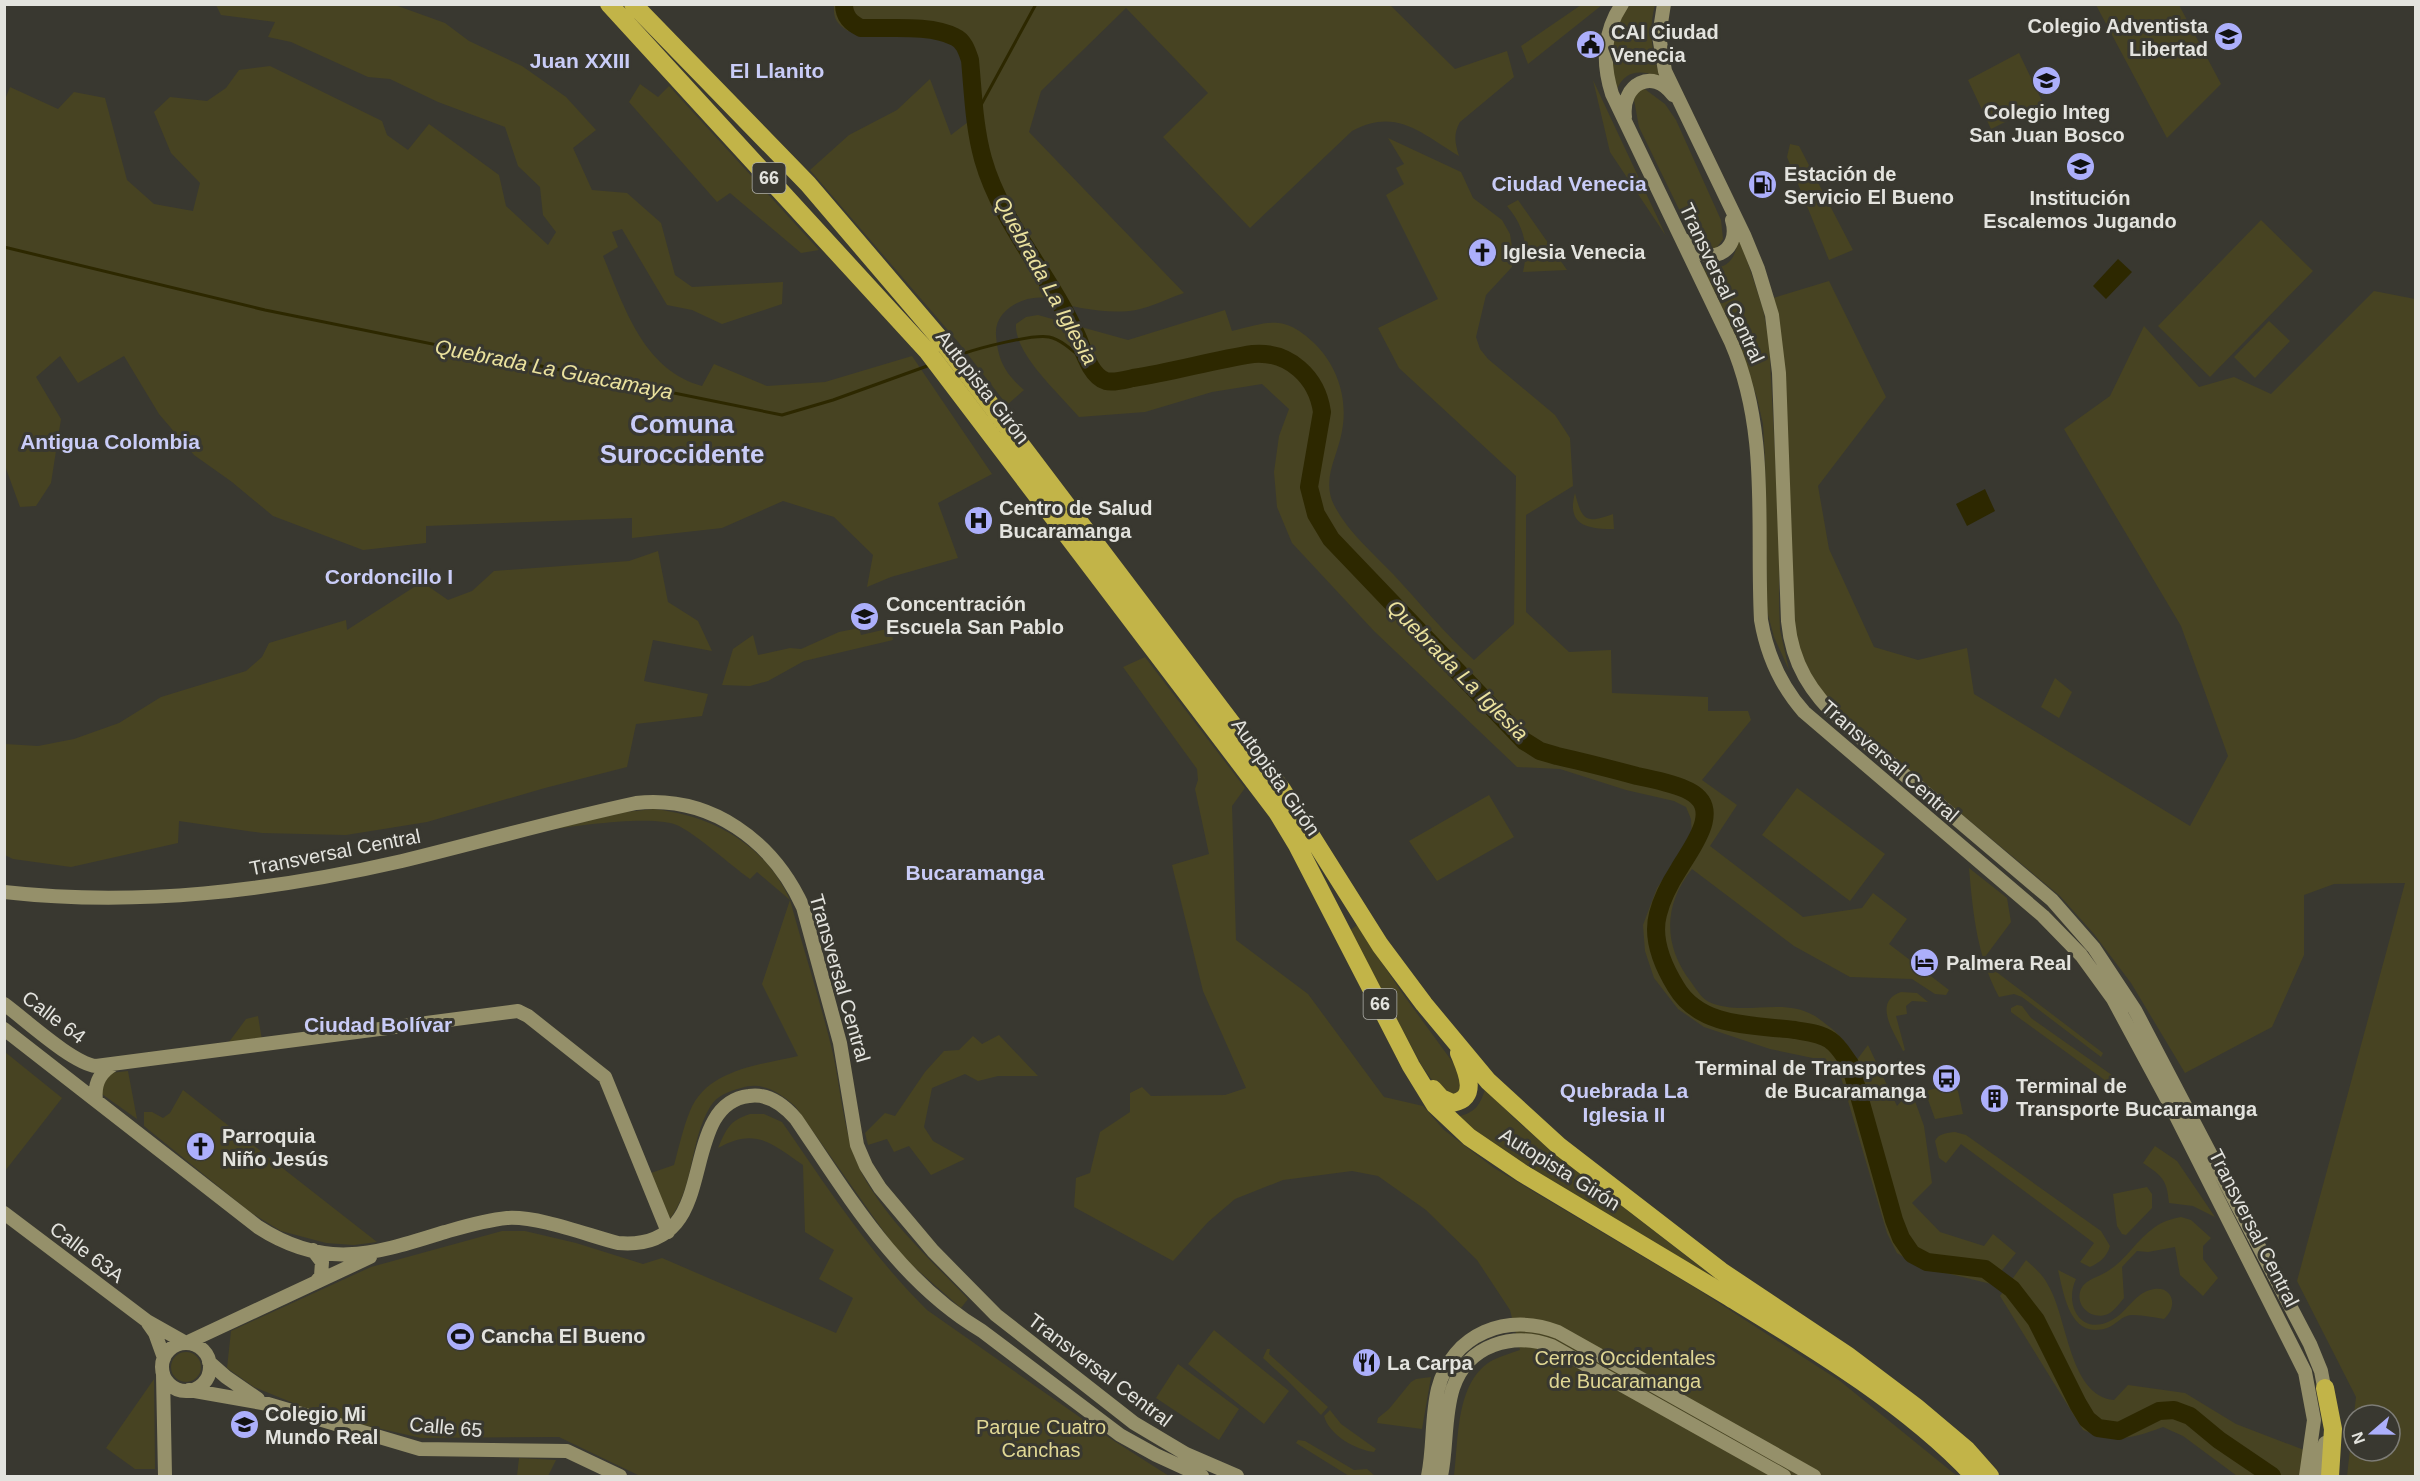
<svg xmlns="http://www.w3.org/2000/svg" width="2420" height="1481" font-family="Helvetica,sans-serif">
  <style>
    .green { fill: #474322; fill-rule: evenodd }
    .water { fill: #2d2800 }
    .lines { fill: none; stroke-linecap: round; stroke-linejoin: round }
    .stream { stroke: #2d2800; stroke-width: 3 }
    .river { stroke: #2d2800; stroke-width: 18 }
    .secondary { stroke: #95906a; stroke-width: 14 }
    .highway { stroke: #c2b448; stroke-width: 18 }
    .labels { text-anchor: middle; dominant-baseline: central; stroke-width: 6; stroke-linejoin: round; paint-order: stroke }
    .shield { fill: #393830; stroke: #b0b0aa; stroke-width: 1.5 }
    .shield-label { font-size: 18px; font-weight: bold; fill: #e3e3de }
    .poi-label { font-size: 20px; font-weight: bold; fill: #e3e3de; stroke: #393830; text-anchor: start }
    .street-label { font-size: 20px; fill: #e3e3de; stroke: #393830 }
    .park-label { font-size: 20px; fill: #e0d794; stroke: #393830 }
    .neighbourhood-label { font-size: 21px; font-weight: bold; fill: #c9ccf7; stroke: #393830 }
    .water-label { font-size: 21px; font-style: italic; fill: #ebe29e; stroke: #393830 }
    .district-label { font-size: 26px; font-weight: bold; fill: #c9ccf7; stroke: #393830 }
  </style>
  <rect width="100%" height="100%" fill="#393830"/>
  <path class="green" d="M216,5H395L445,23L469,41L522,66L566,97L596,130L573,148L592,190L627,193L661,223L675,275L692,287L783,282L782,304L722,324L692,310L667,305L622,229L612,232L618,247L603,256C624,306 643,370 702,386L714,364L767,386L825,382L912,356L992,474L938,503L958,558L891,577L867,587L873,555L834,517L783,501L722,528L632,538V518L426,526V543L363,550L273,516L232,482L194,455L159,414L124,356L78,383L60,356L36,377L61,419L51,483L36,506L20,507L4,463V102L10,87L58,109L74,92L105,98L127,180L154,204L193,211L200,183L171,153L154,112L170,97L207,101L226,88L239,70L270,66L382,121L387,135L408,150L429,124L499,175L506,206L548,245L556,232L543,215L540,187L518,166L505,127L438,102L390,79L368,77L291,42L268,37L275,22L221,15Z
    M834,5H1390L1455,69L1507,51L1514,77L1460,122C1453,134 1455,143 1459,156C1421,133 1396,107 1352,131L1250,228L1163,137L1208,93L1126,8L1041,91L1029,132L1184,293C1169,298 1152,307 1136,310C1119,313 1098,311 1081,308C1069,306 1057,300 1045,298C1024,295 994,310 996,335C998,361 1005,373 1024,390L1007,405L959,343L810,170L849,135L897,110L930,79L951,135L968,122L962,56L951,40L932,35L848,31C837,24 833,19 834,5Z
    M1581,5H1602L1528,64L1521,46Z
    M1630,5H1655C1648,31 1652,51 1660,77C1641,70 1626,69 1617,89C1607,59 1608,29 1630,5Z
    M2096,5H2179L2221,84L2167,138Z
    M2019,53L2043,103L1991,129L1968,80Z
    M1593,80L1666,236L1610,152Z
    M640,84L658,97L669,86L819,250L801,253L730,193L717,202L629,102Z
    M1642,87L1665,104L1676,120L1721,220L1723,239L1715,250H1707L1691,234L1639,127L1634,100L1635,93Z
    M1388,138L1461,172L1473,198L1502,220L1510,234L1513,253L1512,267L1486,295L1476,337L1480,349L1488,359L1555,415L1570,438L1573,486L1526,515V612L1569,652L1611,650L1612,693L1708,697V711H1748L1751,720L1702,780L1737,805L1710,846L1803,917L1862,908L1873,893L1907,919L1889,944L1949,990L1946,995L1935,994L1912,979L1850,977L1794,946L1692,869C1663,905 1663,945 1691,982C1696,989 1702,999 1709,1002C1743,1017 1782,997 1813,1015C1819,1018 1825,1024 1831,1028C1842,1037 1851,1048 1856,1061L1868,1045L1897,1106L1911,1090L1924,1126L1932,1183L1912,1203L1940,1232L1984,1246L1993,1234L2016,1253L1991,1284L1918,1266L1897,1253L1887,1233L1841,1077L1827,1061L1770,1049L1704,1027L1678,1009L1654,978L1645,951L1643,925L1657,888L1692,837L1691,819L1686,807L1674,801L1626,790L1560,769L1517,767L1374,631L1292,543L1277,507L1274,472L1279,436L1289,409L1262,384L1212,392L1145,412L1079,417C1060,394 1014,354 1016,324L1026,317L1038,315L1128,340L1225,310L1232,331C1269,322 1284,314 1315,344C1338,367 1348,399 1342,431C1338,456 1321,479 1334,505C1347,531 1373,553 1393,574C1419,602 1445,634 1474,660L1514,624L1516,476L1399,368L1378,328L1438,299L1386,195L1404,184L1396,168L1404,164Z
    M1790,144L1799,146L1853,250L1829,260L1787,157Z
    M1518,200L1567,270L1523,272C1529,246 1524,226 1507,206Z
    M2261,220L2313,271L2210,377L2158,326Z
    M1739,236L1763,309L1769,341L1779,530V607L1780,630L1789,670L1774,637L1767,611L1765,458L1763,424L1757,398L1742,352L1701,267C1728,271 1735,261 1739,236Z
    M1829,281L1886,397L1818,486L1829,549L1874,647L1918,660L1967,648L1974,694L2190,826L2228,756L2181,626L2064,429L2110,396L2144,326L2199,387L2234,377L2271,394L2374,291L2415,299V1476H2347L2356,1397L2297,1281L2405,883L2334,884L2304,895V955L2272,1027L2185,1073L2131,983L2094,934L2060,896L1846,718C1816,689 1807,680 1796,639L1773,298ZM2354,1415H2390V1451H2354Z
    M2269,321L2290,341L2255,378L2234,357Z
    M1575,493C1582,521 1586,524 1613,514L1614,529C1588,529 1566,526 1575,493Z
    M658,551L668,602L698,621L712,651L653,640L644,681L708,694L702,716L636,724L627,767L545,788L427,822L346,835L262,833L179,821L178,843L71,867L13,859L5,855V744L38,746L74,739L119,723L161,697L246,671L262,657L269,643L346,620L347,630L422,582L448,600L472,591L494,571L629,561Z
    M859,628L861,635L891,628L893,640L804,661L768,681L750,686L722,685L733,649L753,635L758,655L790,648L801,649L839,632Z
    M1145,657L1245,788L1232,806L1236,940L1308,994L1384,1097L1423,1106L1444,1130L1494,1168L1697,1289L1840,1381L1957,1476H1454C1459,1439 1455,1381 1493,1360C1501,1356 1511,1353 1520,1350L1510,1310L1477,1260L1426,1210L1378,1176L1352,1171L1283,1180L1235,1199L1208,1222L1173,1261L1074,1207L1076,1178L1090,1173L1100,1132L1130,1112V1093L1142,1087L1151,1096L1225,1095L1246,1088L1203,991L1172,865L1209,854L1195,789L1198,780L1197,769L1123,667Z
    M2055,678L2072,692L2059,718L2041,707Z
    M1797,788L1885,854L1850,901L1762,835Z
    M1489,795L1514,837L1437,881L1409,841Z
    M654,809C713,816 765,844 790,900C804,951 821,1003 833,1054C843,1101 844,1148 871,1189C896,1229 936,1265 968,1299L961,1308L913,1266L894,1246L795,1106C779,1092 762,1081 741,1088C729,1091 716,1096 710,1107C689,1142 695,1187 669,1220L651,1173L674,1165C679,1147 683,1128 690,1111C707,1069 760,1065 798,1056L762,984L790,900L757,872L750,879C729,864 701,838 679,826C656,814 576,826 549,830L625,812Z
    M1969,868L2007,898L2011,922L1982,961L2103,1053L2101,1057L2022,997L2014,994L1999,997C1977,956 1973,914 1969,868Z
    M1357,925L1400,990L1454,1064L1462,1079L1460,1091L1454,1095L1434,1083L1422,1066L1349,931Z
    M1901,992L1917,993L1928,1002L1912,1001L1906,1006L1907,1014L1896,1016L1905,1050L1903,1051C1894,1032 1872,1002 1901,992Z
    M2017,1005L2022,1006L2031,1018L2126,1085L2121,1092L2011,1012V1008Z
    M258,1016L262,1040L226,1046L246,1019Z
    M999,1035L1038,1076H998L978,1081L965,1074L932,1088L924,1127L933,1141L965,1159L931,1175L909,1146L894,1152L887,1139L868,1145L865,1133L885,1113L895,1116L925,1072L944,1051L959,1050L973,1036L982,1044Z
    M5,1052L62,1098L5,1171Z
    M128,1071L137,1119L99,1092L110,1073Z
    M1951,1085L1958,1091L1963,1114L1935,1119L1925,1091Z
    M1485,1089L1516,1120L1557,1156L1734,1293L1539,1176L1455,1117C1473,1114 1480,1107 1485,1089Z
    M183,1090L377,1242L354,1245L326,1243L281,1231L250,1212L144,1126V1112H152L163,1118L170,1113Z
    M750,1114H764L782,1122C827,1187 871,1255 927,1310L1111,1439L1169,1476H640L559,1437L421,1438L325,1416L254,1387L227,1368L231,1331L371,1267L502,1231H525L576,1243L643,1264L662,1258L836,1333L853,1298L819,1279L834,1250L805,1232L803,1165C771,1143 756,1127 718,1148C727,1128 729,1121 750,1114Z
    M1955,1132L1966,1135L2101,1231L2110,1246C2107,1257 2099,1263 2090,1267L2080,1262L2094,1243L1961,1144L1946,1163L1939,1158L1935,1141C1939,1133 1947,1133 1955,1132Z
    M2155,1146L2177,1161L2215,1217L2193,1206L2169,1203C2167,1179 2162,1176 2143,1163Z
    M2147,1187L2152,1194V1208L2126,1235L2122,1234L2117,1226L2113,1194Z
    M2181,1217L2191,1220L2211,1238L2203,1246V1259L2218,1278L2203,1296L2180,1275L2175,1247L2148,1252L2137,1251L2122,1267L2124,1298C2119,1304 2115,1310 2108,1314C2092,1321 2074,1306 2081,1289C2086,1279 2099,1277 2108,1271C2126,1260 2137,1239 2155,1227C2163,1221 2172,1219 2181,1217Z
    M2026,1260C2035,1268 2043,1275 2048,1285C2068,1318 2069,1396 2114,1400L2128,1385L2185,1393L2236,1424L2304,1450L2299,1476H2237L2183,1436L2163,1427C2131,1439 2116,1443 2083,1430L2000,1296Z
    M2058,1270L2076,1279C2064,1304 2080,1336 2110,1321C2126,1314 2133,1295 2150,1290C2171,1283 2180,1305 2164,1319C2156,1318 2133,1313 2127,1316C2120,1318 2115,1325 2107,1328C2070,1340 2064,1295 2058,1270Z
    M1214,1330L1289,1391L1264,1424L1188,1364Z
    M1267,1349H1270L1269,1354L1328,1407L1321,1415L1287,1380L1263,1358Z
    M171 1367a15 15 0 1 1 30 0a15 15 0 1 1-30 0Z
    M1178,1364L1239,1409L1219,1440L1156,1398Z
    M1431,1377L1422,1429L1377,1423L1378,1418L1389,1409L1411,1382L1416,1379Z
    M154,1379L155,1469H135L106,1448Z
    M1330,1410L1341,1424L1376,1449L1374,1452C1356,1450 1329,1435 1324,1416Z
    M1298,1440L1305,1441L1354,1470L1367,1469L1375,1476H1349L1296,1443Z
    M519,1458L556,1460L548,1476H517Z"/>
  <path class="water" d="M2118,259L2132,272L2106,299L2093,286Z
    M1985,489L1995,511L1967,526L1956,504Z"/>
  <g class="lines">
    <path class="stream" d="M975,116L1036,4
      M4,247L265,310L782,415L833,400L930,365
      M962,354C979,348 1032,334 1049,337C1064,340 1079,357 1091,366"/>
    <path class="river" d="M844,4C844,17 851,23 861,28C888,29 931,24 955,37C964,41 967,51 970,60C973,92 974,127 983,159C1001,223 1050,275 1077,336C1083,349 1090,376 1106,381C1114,383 1124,380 1133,378C1173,372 1213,360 1253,354C1289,351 1317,377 1322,412L1309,487L1316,514L1331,539L1524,741L1540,751L1557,756C1584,762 1611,769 1637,776C1655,780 1673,783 1689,791C1724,809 1691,848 1679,869C1670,883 1662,898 1658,914C1651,940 1663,966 1676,987C1700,1028 1754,1025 1795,1030C1806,1032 1820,1033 1830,1040C1839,1046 1844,1056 1850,1064L1894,1220L1901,1238L1912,1254L1927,1262L1985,1269L2012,1289L2036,1320L2078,1404L2087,1419L2098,1428L2119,1431L2159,1411L2174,1410L2190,1416L2219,1440L2272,1476"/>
    <path class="secondary" d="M1622,4C1603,33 1602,62 1612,94L1731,342C1770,432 1756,526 1761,620C1767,655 1781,686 1804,712L2043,916L2081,955L2113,999L2175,1114L2305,1372L2314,1420L2306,1476
      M1664,4L1659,36L1665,71L1744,235L1758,269L1772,315L1779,373L1788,621C1792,664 1811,693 1842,722L2052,900L2094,948L2135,1010L2310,1344L2321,1371L2326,1397
      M1625,117C1621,84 1653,67 1673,95
      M1686,241C1706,269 1742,253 1732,220
      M4,892C138,907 271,891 402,861C480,842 557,820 636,803C711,795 773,841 803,907L840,1043L857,1145L866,1166L880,1188L933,1251L996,1315L1134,1423L1186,1454L1237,1476
      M4,1004C26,1020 72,1063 96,1066L518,1011L528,1016L605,1077L668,1232
      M4,1029L258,1227C326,1271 374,1254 445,1232C466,1226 486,1220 507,1218C539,1216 587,1235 618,1243C640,1245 661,1241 676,1223C706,1188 694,1102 749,1096C768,1093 784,1105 796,1119C849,1197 898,1281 982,1331L1120,1435L1156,1455L1202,1476
      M96,1100C94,1085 99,1073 113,1065
      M4,1213L147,1321L186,1343L370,1257
      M313,1250L322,1262L321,1276L316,1282
      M148,1323L155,1333L164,1358
      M162 1367a24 24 0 1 1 48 0a24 24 0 1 1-48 0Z
      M209,1362L226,1377L258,1399
      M163,1374L165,1476
      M189,1390L268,1404L420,1449L567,1451L620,1476
      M1428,1476C1434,1448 1431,1418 1438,1389C1452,1333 1508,1312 1558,1332L1814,1476
      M1441,1476C1447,1448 1444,1416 1453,1388C1468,1344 1513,1332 1552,1346L1784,1476
      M2318,1476L2325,1443"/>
    <path class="highway" d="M609,4L928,352L1277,812L1297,845L1411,1066L1435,1105L1469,1137L1522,1173C1591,1215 1660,1256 1729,1297C1811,1347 1908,1405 1974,1476
      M633,4L808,184L947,347L1283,791L1380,945L1424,1004L1488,1081L1559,1146L1721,1271L1847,1355L1916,1407L1967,1450L1990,1476
      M1433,1089L1441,1098L1452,1103C1480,1099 1466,1070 1459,1053
      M2325,1388L2333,1429L2330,1476"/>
  </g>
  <defs>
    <symbol id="school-disc" viewBox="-11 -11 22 22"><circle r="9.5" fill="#acaffb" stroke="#393830"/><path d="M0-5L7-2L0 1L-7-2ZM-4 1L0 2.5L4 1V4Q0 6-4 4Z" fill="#111"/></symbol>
    <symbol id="civic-disc" viewBox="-11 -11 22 22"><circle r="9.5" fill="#acaffb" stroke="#393830"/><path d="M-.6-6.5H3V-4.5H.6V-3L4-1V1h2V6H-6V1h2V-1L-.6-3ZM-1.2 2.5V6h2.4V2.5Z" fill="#111"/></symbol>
    <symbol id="fuel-disc" viewBox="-11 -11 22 22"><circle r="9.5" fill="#acaffb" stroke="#393830"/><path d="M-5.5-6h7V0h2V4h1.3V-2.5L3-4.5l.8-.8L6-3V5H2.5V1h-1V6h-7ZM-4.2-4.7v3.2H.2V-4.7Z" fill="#111"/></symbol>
    <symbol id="church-disc" viewBox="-11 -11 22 22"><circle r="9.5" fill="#acaffb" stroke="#393830"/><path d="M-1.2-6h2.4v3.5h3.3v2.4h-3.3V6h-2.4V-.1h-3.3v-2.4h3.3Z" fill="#111"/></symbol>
    <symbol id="hospital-disc" viewBox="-11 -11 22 22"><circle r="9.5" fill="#acaffb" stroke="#393830"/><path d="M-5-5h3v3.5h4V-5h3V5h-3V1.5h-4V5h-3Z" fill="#111"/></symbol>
    <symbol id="hotel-disc" viewBox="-11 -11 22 22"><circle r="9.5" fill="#acaffb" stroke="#393830"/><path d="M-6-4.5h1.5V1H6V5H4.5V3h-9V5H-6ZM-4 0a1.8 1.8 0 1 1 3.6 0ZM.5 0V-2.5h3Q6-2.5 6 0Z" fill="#111"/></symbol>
    <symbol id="bus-disc" viewBox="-11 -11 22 22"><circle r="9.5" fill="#acaffb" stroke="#393830"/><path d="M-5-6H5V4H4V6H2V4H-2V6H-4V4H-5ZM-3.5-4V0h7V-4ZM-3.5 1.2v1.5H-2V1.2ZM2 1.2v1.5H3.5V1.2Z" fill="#111"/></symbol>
    <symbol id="building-disc" viewBox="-11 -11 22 22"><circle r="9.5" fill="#acaffb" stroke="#393830"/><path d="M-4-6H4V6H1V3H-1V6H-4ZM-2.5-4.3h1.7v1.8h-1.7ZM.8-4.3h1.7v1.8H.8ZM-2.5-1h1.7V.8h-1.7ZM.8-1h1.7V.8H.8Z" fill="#111"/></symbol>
    <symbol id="stadium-disc" viewBox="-11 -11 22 22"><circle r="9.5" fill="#acaffb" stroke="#393830"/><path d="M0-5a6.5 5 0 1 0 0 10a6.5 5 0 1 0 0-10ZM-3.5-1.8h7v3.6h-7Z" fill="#111"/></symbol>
    <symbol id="restaurant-disc" viewBox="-11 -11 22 22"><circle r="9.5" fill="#acaffb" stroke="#393830"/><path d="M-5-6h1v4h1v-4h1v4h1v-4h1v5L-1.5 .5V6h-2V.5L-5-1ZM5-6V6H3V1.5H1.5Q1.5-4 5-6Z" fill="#111"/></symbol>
  </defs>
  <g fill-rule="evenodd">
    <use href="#school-disc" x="2212" y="20" width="33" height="33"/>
    <use href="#civic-disc" x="1574" y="28" width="33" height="33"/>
    <use href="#school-disc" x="2030" y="64" width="33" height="33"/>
    <use href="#school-disc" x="2064" y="150" width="33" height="33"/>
    <use href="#fuel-disc" x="1746" y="168" width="33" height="33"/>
    <use href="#church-disc" x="1466" y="236" width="33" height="33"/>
    <use href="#hospital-disc" x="962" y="504" width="33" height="33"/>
    <use href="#school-disc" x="848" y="600" width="33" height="33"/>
    <use href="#hotel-disc" x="1908" y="946" width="33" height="33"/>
    <use href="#bus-disc" x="1930" y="1062" width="33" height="33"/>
    <use href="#building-disc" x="1978" y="1082" width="33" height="33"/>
    <use href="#church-disc" x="184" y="1130" width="33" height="33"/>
    <use href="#stadium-disc" x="444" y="1320" width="33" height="33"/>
    <use href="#restaurant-disc" x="1350" y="1346" width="33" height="33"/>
    <use href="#school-disc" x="228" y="1408" width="33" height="33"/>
  </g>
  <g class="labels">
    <g class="shield">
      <rect x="752.5" y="163" width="33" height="30" rx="4.5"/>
      <rect x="1363.5" y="989" width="33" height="30" rx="4.5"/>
    </g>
    <g class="shield-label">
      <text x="769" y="178">66</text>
      <text x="1380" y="1004">66</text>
    </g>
    <g class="poi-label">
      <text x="2208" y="26" text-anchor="end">Colegio Adventista<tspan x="2208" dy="23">Libertad</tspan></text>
      <text x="1611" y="32">CAI Ciudad<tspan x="1611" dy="23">Venecia</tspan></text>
      <text x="2047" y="112" text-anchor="middle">Colegio Integ<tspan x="2047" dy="23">San Juan Bosco</tspan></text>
      <text x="1784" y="174">Estación de<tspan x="1784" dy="23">Servicio El Bueno</tspan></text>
      <text x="2080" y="198" text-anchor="middle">Institución<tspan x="2080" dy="23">Escalemos Jugando</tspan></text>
      <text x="1503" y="252">Iglesia Venecia</text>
      <text x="999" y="508">Centro de Salud<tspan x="999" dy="23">Bucaramanga</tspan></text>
      <text x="886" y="604">Concentración<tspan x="886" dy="23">Escuela San Pablo</tspan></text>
      <text x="1946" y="963">Palmera Real</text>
      <text x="1926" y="1068" text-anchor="end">Terminal de Transportes<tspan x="1926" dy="23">de Bucaramanga</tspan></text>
      <text x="2016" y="1086">Terminal de<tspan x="2016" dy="23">Transporte Bucaramanga</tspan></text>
      <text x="222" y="1136">Parroquia<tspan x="222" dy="23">Niño Jesús</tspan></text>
      <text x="481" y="1336">Cancha El Bueno</text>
      <text x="1387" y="1363">La Carpa</text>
      <text x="265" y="1414">Colegio Mi<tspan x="265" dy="23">Mundo Real</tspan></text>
    </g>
    <g class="street-label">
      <text transform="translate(1722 283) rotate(65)">Transversal Central</text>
      <text transform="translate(983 387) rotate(52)">Autopista Girón</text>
      <text transform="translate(1890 761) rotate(41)">Transversal Central</text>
      <text transform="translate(1276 777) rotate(55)">Autopista Girón</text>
      <text transform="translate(335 852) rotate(-11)">Transversal Central</text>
      <text transform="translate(840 978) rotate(74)">Transversal Central</text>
      <text transform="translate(54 1017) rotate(37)">Calle 64</text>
      <text transform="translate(1560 1169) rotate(32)">Autopista Girón</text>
      <text transform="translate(2254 1228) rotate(63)">Transversal Central</text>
      <text transform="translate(87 1252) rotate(37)">Calle 63A</text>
      <text transform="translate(1100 1370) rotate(37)">Transversal Central</text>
      <text transform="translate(446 1427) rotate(5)">Calle 65</text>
    </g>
    <g class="park-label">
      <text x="1625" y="1358">Cerros Occidentales<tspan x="1625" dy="23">de Bucaramanga</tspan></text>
      <text x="1041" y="1427">Parque Cuatro<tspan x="1041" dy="23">Canchas</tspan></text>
    </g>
    <g class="neighbourhood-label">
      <text x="580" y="60">Juan XXIII</text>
      <text x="777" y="70">El Llanito</text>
      <text x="1569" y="183">Ciudad Venecia</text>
      <text x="110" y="441">Antigua Colombia</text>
      <text x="389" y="576">Cordoncillo I</text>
      <text x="975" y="872">Bucaramanga</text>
      <text x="378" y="1024">Ciudad Bolívar</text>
      <text x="1624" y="1090">Quebrada La<tspan x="1624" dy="24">Iglesia II</tspan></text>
    </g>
    <g class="water-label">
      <text transform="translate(1046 280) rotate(61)">Quebrada La Iglesia</text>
      <text transform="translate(554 369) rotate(11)">Quebrada La Guacamaya</text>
      <text transform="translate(1458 670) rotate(45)">Quebrada La Iglesia</text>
    </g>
    <g class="district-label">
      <text x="682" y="424">Comuna<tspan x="682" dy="30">Suroccidente</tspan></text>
    </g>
  </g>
  <rect width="2420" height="1481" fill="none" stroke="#e3e3de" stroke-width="12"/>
  <g transform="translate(2372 1433) rotate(250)"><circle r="28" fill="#393830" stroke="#7d7c76" stroke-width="1.5"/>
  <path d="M0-4.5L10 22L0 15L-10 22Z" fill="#acaffb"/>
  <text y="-9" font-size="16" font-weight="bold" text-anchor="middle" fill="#e3e3de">N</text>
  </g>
</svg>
